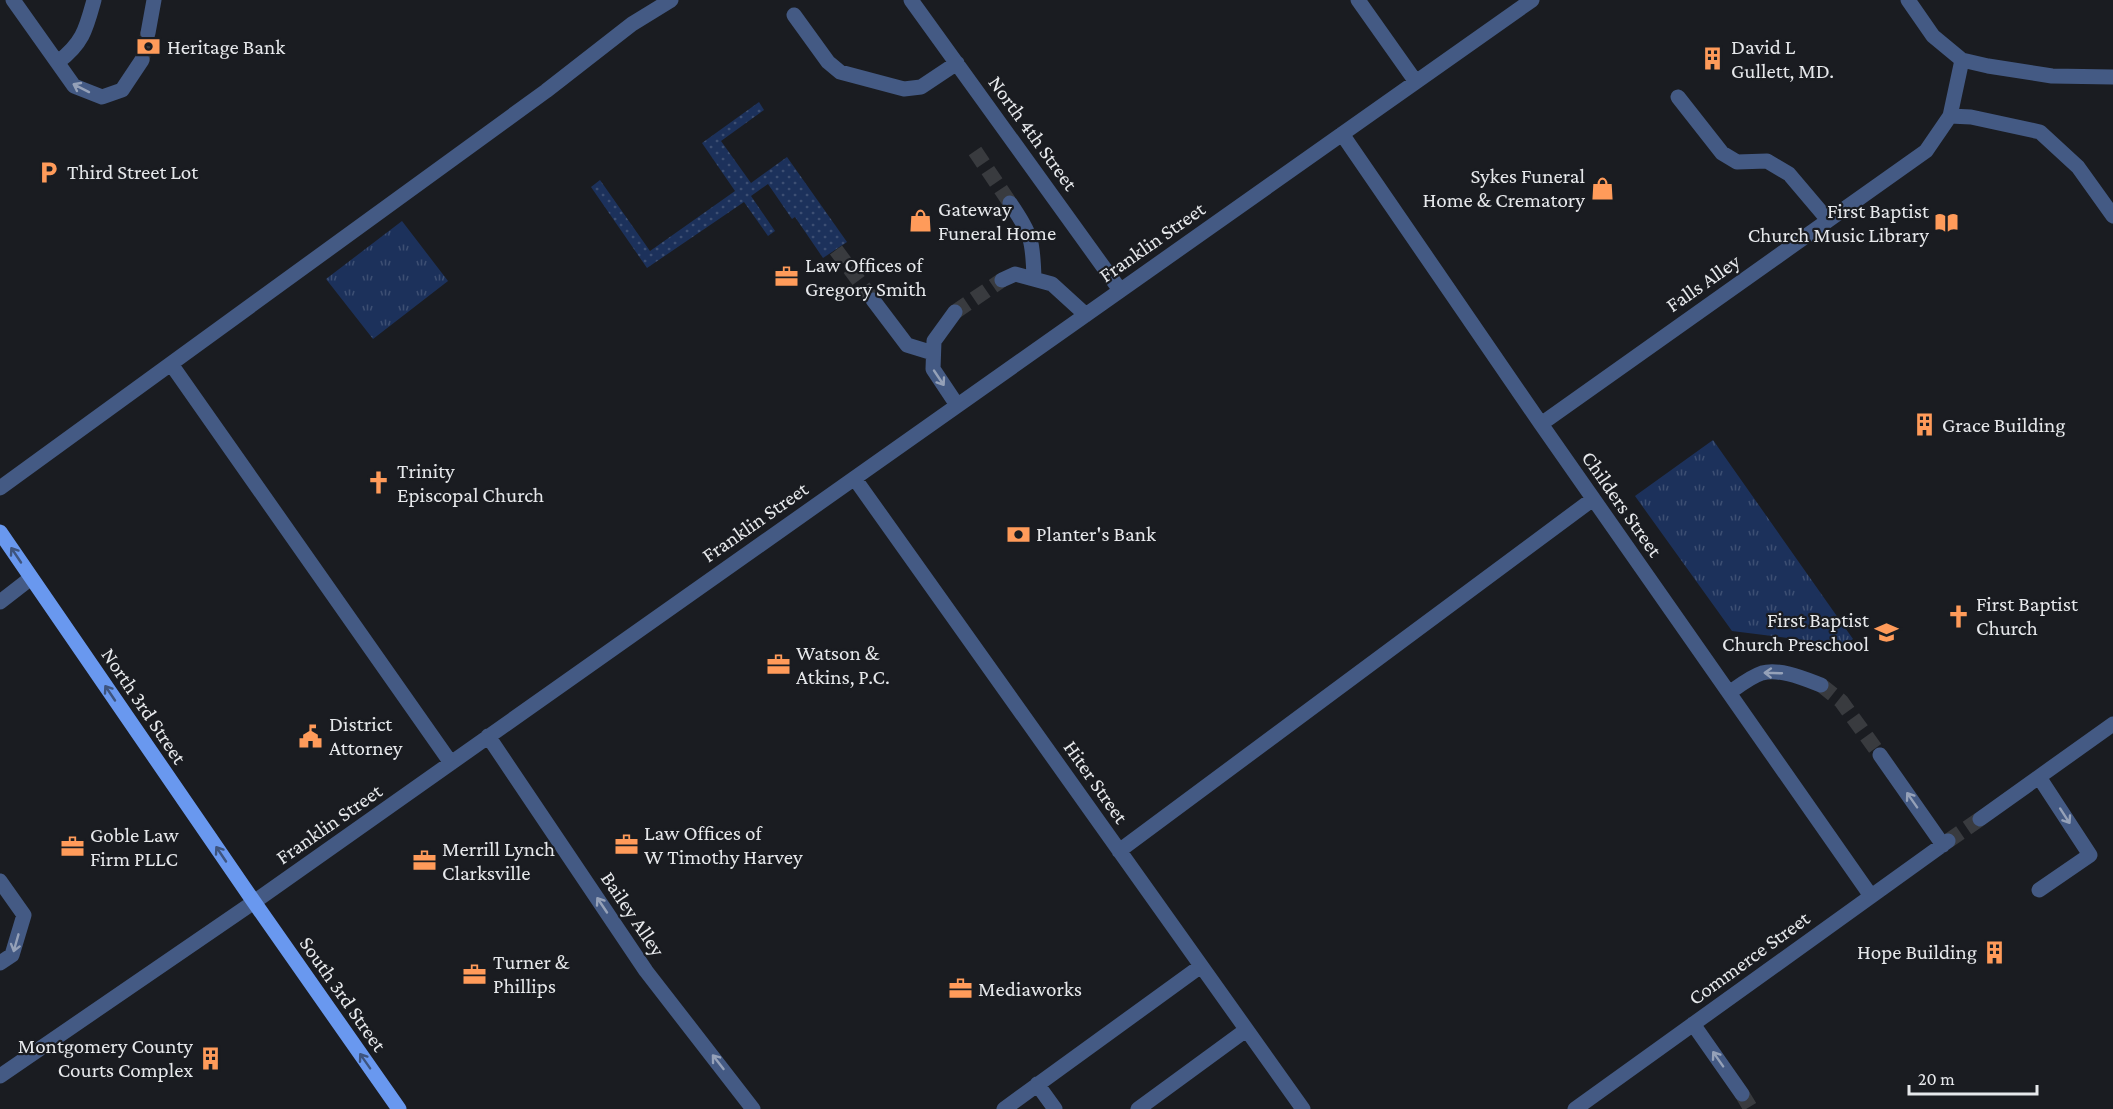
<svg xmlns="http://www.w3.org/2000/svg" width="2113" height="1109" font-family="'Crimson Pro',serif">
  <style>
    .grass { fill: url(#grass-dots) }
    .park { fill: url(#park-tufts) }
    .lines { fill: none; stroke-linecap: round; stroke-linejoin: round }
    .minor-tunnel { stroke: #393b3f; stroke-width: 15; stroke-dasharray: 15 8; stroke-linecap: butt }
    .minor { stroke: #445a84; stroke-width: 15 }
    .major { stroke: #6998ef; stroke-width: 15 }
    .oneway { stroke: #95a1b8 }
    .oneway2 { stroke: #3e547e }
    .labels { text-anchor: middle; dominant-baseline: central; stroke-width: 4.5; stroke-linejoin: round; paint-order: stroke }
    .poi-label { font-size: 21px; fill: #e6e8eb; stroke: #1a1c21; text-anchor: start }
    .street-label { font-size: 21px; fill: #e6e8eb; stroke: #1a1c21 }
  </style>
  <defs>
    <pattern id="grass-dots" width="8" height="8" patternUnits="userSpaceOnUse" patternTransform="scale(1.5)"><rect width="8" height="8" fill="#1c315b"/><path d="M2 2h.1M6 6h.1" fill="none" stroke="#3d4f73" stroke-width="1.8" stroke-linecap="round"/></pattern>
    <pattern id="park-tufts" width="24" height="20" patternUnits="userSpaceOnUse" patternTransform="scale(1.5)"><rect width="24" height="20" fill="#1c315b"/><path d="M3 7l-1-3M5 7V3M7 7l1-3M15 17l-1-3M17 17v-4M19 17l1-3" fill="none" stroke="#3d4f73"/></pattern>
  </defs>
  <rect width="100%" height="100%" fill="#1a1c21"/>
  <path class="grass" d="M759,102L764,110L721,141L751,183L787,157L847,242L823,258L795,217L792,219L768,184L751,196L775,231L768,236L744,202L647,268L591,187L600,180L650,251L735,191L702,143Z"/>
  <path class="park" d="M402,221L448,281L373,339L326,279Z
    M1713,440L1853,639L1845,645L1732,631L1635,496Z"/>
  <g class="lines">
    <path class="minor-tunnel" d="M142,60L148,33
      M975,151L1010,203
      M836,250L873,300
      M955,312L1002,280
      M1821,685L1841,701L1880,755
      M1948,841L1980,819
      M1742,1094L1751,1109"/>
    <path class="minor" d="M13,0L74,86L102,97L122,90L142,60
      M911,0L1120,290
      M1358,0L1416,82
      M1908,0L1933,36L1962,60L1988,66L2052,76L2113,77
      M794,15L828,62L840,72L904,89L921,87L957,63
      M148,33L154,0
      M58,62C83,43 86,29 94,0
      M1678,97L1722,153L1737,162L1767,161L1789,174L1828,220
      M1950,116L1971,117L2040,132L2078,167L2113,216
      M1342,134L1541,424L1871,896
      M1010,203C1032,235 1033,241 1034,279
      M1002,280L1015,274L1052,284L1086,315
      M873,300L907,345L933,353
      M955,312L934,341L933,369L957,405
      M171,364L451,763
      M1541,424L1926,151L1950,116L1962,60
      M855,479L1303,1109
      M0,488L546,91L632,24L671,0
      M0,602L31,578
      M1729,693C1739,686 1750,677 1762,673C1780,668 1805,679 1821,685
      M488,736L646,971L753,1109
      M1880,755L1943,845
      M2039,777L2090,855L2039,890
      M1980,819L2113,724
      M1119,851L1593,499
      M0,881L24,915L12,955L0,963
      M1693,1024L1742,1094
      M0,1076L254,902L1532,0
      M1037,1084L1055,1109
      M1004,1109L1201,966
      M1138,1109L1246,1030
      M1575,1109L1948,841"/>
    <path class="major" d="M0,532L254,902L399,1109"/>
  </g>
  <defs><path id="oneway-shaft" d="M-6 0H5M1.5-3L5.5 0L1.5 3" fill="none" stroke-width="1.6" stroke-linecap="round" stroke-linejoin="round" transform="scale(1.5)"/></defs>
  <g class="oneway">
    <use href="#oneway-shaft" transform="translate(81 88) rotate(-153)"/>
    <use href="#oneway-shaft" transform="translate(939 378) rotate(56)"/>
    <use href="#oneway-shaft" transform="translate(1773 673) rotate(-178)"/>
    <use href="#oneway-shaft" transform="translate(1912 800) rotate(-125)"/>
    <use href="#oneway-shaft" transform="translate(2065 816) rotate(57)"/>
    <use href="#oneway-shaft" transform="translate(602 905) rotate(-124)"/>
    <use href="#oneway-shaft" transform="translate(16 943) rotate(106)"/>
    <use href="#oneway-shaft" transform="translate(1718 1059) rotate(-125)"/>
    <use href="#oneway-shaft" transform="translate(718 1062) rotate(-128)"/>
  </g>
  <g class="oneway2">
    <use href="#oneway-shaft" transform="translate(16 555) rotate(-124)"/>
    <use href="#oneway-shaft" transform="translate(110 693) rotate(-124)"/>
    <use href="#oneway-shaft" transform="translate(221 854) rotate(-124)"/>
    <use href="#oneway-shaft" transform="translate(365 1061) rotate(-125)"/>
  </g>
  <defs>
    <symbol id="bank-bare" viewBox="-9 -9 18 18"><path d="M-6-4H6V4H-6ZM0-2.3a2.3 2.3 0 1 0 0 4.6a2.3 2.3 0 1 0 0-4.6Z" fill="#ff9b5a" stroke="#1a1c21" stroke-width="2.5" paint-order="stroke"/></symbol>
    <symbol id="building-bare" viewBox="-9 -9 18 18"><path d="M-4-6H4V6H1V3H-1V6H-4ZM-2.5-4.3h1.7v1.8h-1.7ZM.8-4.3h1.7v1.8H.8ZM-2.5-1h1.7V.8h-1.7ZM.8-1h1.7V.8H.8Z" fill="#ff9b5a" stroke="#1a1c21" stroke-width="2.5" paint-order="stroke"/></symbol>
    <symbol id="parking-bare" viewBox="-9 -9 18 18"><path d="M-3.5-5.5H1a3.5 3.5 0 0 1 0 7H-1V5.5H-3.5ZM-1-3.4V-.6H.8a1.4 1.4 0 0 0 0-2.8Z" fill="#ff9b5a" stroke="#1a1c21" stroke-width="2.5" paint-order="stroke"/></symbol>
    <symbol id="shop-bare" viewBox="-9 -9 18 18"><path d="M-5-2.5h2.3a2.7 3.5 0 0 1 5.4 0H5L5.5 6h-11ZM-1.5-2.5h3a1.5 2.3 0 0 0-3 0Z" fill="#ff9b5a" stroke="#1a1c21" stroke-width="2.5" paint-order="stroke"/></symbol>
    <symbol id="library-bare" viewBox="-9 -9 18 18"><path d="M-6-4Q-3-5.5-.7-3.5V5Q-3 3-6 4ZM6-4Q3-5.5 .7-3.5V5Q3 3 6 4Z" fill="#ff9b5a" stroke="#1a1c21" stroke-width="2.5" paint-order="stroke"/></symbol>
    <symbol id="office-bare" viewBox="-9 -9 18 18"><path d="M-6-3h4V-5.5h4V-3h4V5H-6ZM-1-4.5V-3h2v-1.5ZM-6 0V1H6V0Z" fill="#ff9b5a" stroke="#1a1c21" stroke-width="2.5" paint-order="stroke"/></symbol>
    <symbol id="church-bare" viewBox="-9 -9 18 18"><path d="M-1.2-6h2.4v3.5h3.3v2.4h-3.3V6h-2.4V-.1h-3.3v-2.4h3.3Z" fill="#ff9b5a" stroke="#1a1c21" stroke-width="2.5" paint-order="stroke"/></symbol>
    <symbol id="school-bare" viewBox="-9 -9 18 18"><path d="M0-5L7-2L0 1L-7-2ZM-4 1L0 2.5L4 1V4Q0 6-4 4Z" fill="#ff9b5a" stroke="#1a1c21" stroke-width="2.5" paint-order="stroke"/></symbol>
    <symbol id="civic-bare" viewBox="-9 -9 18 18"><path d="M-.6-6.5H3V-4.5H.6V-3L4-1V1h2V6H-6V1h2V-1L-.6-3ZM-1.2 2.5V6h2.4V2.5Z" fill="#ff9b5a" stroke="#1a1c21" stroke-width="2.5" paint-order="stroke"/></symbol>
  </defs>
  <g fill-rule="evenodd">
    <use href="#bank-bare" x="132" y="30" width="33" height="33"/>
    <use href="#building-bare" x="1696" y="42" width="33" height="33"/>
    <use href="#parking-bare" x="32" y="156" width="33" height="33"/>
    <use href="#shop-bare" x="1586" y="172" width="33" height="33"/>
    <use href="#shop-bare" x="904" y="204" width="33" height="33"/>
    <use href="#library-bare" x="1930" y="206" width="33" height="33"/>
    <use href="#office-bare" x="770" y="260" width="33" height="33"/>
    <use href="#building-bare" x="1908" y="408" width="33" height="33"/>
    <use href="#church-bare" x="362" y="466" width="33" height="33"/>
    <use href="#bank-bare" x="1002" y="518" width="33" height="33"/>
    <use href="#church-bare" x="1942" y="600" width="33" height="33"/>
    <use href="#school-bare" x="1870" y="616" width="33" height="33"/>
    <use href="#office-bare" x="762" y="648" width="33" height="33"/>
    <use href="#civic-bare" x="294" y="720" width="33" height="33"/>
    <use href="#office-bare" x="610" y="828" width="33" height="33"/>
    <use href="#office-bare" x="56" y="830" width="33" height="33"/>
    <use href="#office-bare" x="408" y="844" width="33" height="33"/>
    <use href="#building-bare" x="1978" y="936" width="33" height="33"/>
    <use href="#office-bare" x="458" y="958" width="33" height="33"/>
    <use href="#office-bare" x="944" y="972" width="33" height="33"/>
    <use href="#building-bare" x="194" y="1042" width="33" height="33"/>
  </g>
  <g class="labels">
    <g class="poi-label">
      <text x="167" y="47">Heritage Bank</text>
      <text x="1731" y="47">David L<tspan x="1731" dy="24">Gullett, MD.</tspan></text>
      <text x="67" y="172">Third Street Lot</text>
      <text x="1585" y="176" text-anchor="end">Sykes Funeral<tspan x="1585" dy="24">Home &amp; Crematory</tspan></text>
      <text x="938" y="209">Gateway<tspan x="938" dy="24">Funeral Home</tspan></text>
      <text x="1929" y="211" text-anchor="end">First Baptist<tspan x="1929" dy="24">Church Music Library</tspan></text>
      <text x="805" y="265">Law Offices of<tspan x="805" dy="24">Gregory Smith</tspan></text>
      <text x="1942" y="425">Grace Building</text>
      <text x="397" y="471">Trinity<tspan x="397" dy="24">Episcopal Church</tspan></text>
      <text x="1036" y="534">Planter's Bank</text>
      <text x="1976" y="604">First Baptist<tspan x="1976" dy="24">Church</tspan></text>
      <text x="1869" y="620" text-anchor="end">First Baptist<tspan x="1869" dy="24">Church Preschool</tspan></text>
      <text x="796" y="653">Watson &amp;<tspan x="796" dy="24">Atkins, P.C.</tspan></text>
      <text x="329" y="724">District<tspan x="329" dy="24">Attorney</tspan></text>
      <text x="644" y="833">Law Offices of<tspan x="644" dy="24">W Timothy Harvey</tspan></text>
      <text x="90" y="835">Goble Law<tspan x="90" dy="24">Firm PLLC</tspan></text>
      <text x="442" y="849">Merrill Lynch<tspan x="442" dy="24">Clarksville</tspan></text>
      <text x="1977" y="952" text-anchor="end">Hope Building</text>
      <text x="493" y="962">Turner &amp;<tspan x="493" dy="24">Phillips</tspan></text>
      <text x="978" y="989">Mediaworks</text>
      <text x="193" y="1046" text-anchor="end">Montgomery County<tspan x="193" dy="24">Courts Complex</tspan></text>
    </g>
    <g class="street-label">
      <text transform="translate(1033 133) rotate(54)">North 4th Street</text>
      <text transform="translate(1152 242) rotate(-35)">Franklin Street</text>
      <text transform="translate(1703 283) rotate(-35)">Falls Alley</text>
      <text transform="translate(1622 504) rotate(55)">Childers Street</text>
      <text transform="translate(755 522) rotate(-35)">Franklin Street</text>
      <text transform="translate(144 706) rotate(56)">North 3rd Street</text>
      <text transform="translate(1096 782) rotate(55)">Hiter Street</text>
      <text transform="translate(329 824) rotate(-35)">Franklin Street</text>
      <text transform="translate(633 914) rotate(56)">Bailey Alley</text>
      <text transform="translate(1749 958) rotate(-36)">Commerce Street</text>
      <text transform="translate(343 994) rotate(55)">South 3rd Street</text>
    </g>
  </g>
  <path d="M1909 1085v9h128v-9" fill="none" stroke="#e6e8eb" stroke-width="3"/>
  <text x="1918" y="1085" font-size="18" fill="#e6e8eb" stroke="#1a1c21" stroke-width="4.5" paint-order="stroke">20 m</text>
</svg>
